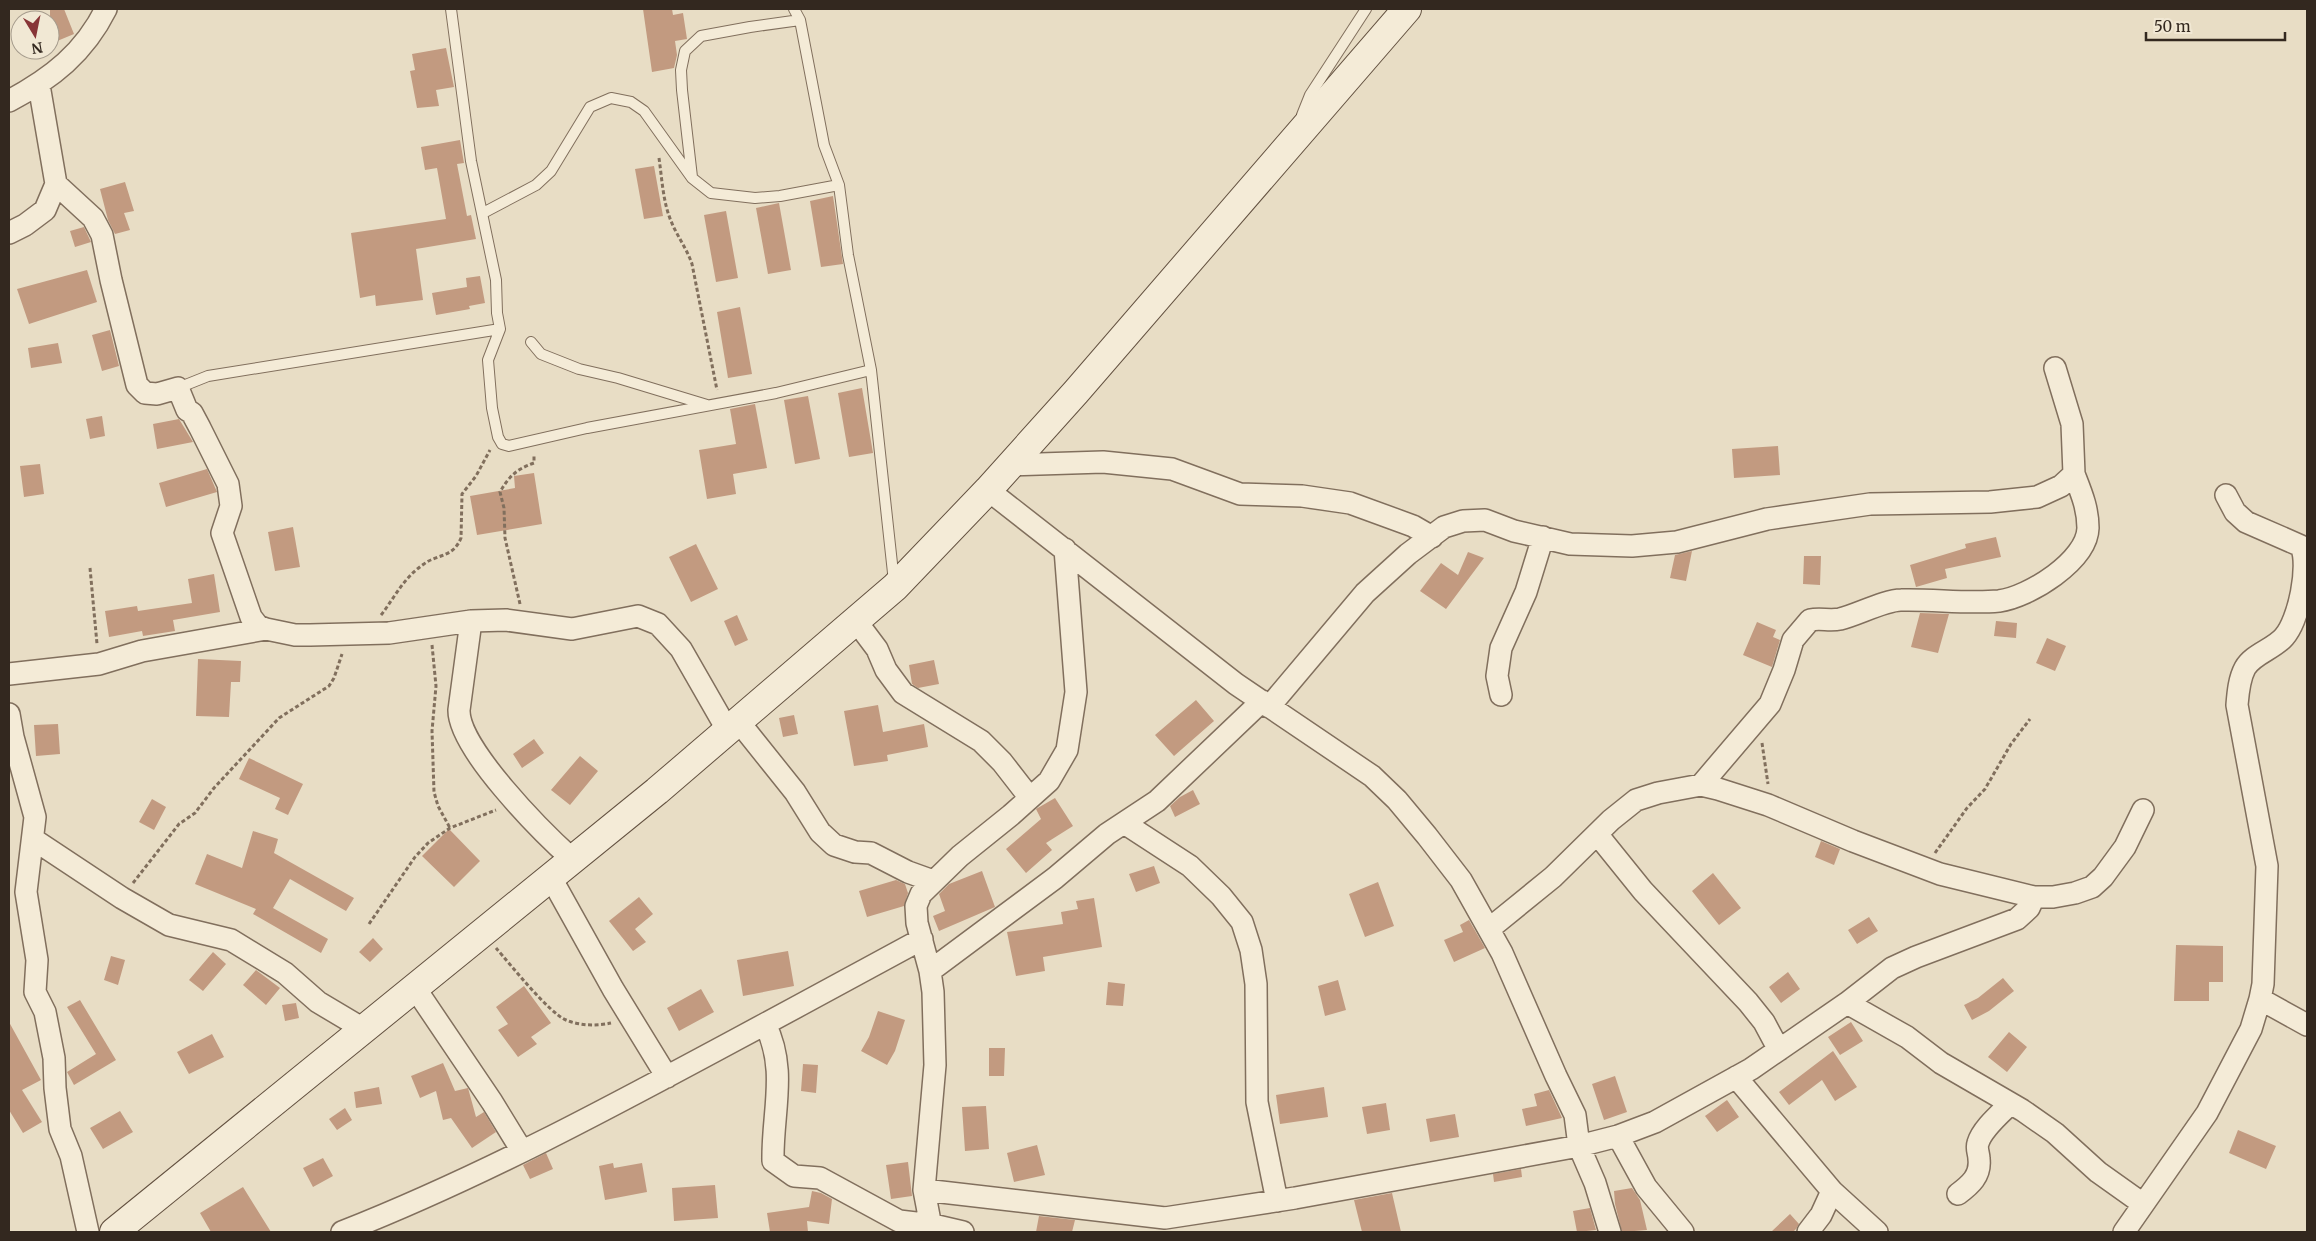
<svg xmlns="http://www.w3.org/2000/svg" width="2316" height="1241" font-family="Merriweather,serif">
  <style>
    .building { fill: #c29a80 }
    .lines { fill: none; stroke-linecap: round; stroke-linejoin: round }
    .lane-casing { stroke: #816f5d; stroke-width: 12 }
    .street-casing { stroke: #816f5d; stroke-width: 24 }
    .secondary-casing { stroke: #635140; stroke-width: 30 }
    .path { stroke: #816f5d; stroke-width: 3; stroke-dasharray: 4 2.5; stroke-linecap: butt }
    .lane { stroke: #f4ebd7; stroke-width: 10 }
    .street { stroke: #f4ebd7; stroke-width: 21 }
    .secondary { stroke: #f4ebd7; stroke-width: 28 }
  </style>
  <rect width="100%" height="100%" fill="#e8ddc5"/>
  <path class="building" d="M50,9H64L74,34L50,44Z
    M643,9H672L673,15L683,13L687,39L675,41L677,55L674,68L652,72Z
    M446,48L454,87L436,90L439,106L417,108L410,71L415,70L412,54Z
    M460,140L464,163L457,164L467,216L471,215L476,239L416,249L423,300L376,306L375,295L360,298L351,233L446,219L437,168L425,170L421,147Z
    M654,166L663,216L644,219L635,169Z
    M125,182L134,211L124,213L130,230L115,234L108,220L100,189Z
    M833,196L843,264L821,267L810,201Z
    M779,203L791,270L768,274L756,208Z
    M726,211L738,278L716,282L704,215Z
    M84,227L91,242L75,247L70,231Z
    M87,270L97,302L29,324L17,289Z
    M480,276L485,303L469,306L470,309L436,315L432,293L467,287L466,278Z
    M740,307L752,374L728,378L717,312Z
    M110,330L119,366L102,371L92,335Z
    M58,343L62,363L31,368L28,348Z
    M862,388L873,453L849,457L838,393Z
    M808,396L820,459L795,464L784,400Z
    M755,404L767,468L733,474L736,494L707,499L699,450L736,444L730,409Z
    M102,416L105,436L90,439L86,419Z
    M179,419L193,442L157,449L153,424Z
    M1778,446L1780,475L1734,478L1732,449Z
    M40,464L44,494L24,497L20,466Z
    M207,469L217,492L166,507L159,483Z
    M534,473L542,524L477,535L470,496L515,488L514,476Z
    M293,527L300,567L275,571L268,532Z
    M1996,537L2001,557L1945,569L1947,578L1916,587L1910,565L1966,548L1965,544Z
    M696,544L718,589L691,602L669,557Z
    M1692,551L1686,581L1670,578L1675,555Z
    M1468,552L1484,558L1446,609L1420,591L1441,563L1458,575Z
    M1804,556H1821L1820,585L1803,584Z
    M214,574L220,612L173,620L175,631L143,636L142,631L109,637L105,611L137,606L138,611L192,603L188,579Z
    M1920,613L1949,614L1938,653L1911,647Z
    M737,615L748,640L735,646L724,621Z
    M1996,621L2017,623L2016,638L1994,636Z
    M1757,622L1776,630L1773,637L1780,640L1772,667L1743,655Z
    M2047,638L2066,646L2055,671L2036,663Z
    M198,659L241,661L240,682H231L229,717L196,716Z
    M934,660L939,684L918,688L912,684L909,665Z
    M1196,700L1214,721L1174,756L1155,735Z
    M878,705L883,732L924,724L928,747L887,755L888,761L854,766L844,711Z
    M794,715L798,734L783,737L779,718Z
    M58,724L60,754L36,756L34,725Z
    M534,739L544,753L522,768L513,754Z
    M580,756L598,771L570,805L551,790Z
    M249,758L303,784L288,815L275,809L280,798L239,779Z
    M1193,790L1200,804L1175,817L1170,806L1180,797Z
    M1055,798L1073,826L1046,843L1052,850L1026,873L1006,849L1041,819L1036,809Z
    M152,799L166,807L154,830L139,822Z
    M449,829L480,861L454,887L422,856Z
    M253,831L278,839L274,853L354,898L346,911L290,879L273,908L328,939L321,953L253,914L256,909L195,884L207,854L242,868Z
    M1821,841L1840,849L1834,865L1815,857Z
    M1154,866L1160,883L1136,892L1129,874Z
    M982,871L995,907L939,931L933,916L945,911L939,894L949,884Z
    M1713,873L1741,908L1719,925L1692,891Z
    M896,880L905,884L908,893L904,906L867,917L859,891Z
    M1378,882L1394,926L1365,937L1349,894Z
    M639,897L653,914L635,929L646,942L633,951L609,921Z
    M1094,898L1102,947L1043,957L1045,971L1016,976L1007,932L1063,924L1061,912L1078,909L1076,901Z
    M1869,917L1878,931L1857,944L1848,930Z
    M1469,920L1485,948L1454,962L1444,940L1463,932L1460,925Z
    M373,938L383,949L370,962L359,952Z
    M2176,945L2223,946V982H2209V1001H2174Z
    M788,951L794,986L743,996L737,960Z
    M213,952L226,964L203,991L189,980Z
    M111,956L125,960L118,985L104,980Z
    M256,970L280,988L266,1005L243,985Z
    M1788,972L1800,989L1781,1003L1769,987Z
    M2003,978L2014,991L1989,1011L1972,1020L1964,1005L1978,998Z
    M1338,980L1346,1010L1325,1016L1318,986Z
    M1108,982L1125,984L1123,1006L1106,1005Z
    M524,986L551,1023L531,1037L537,1044L518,1057L498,1030L508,1024L496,1007Z
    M701,989L714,1012L679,1031L667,1008Z
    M80,1000L116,1060L74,1085L67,1072L96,1054L67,1007Z
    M296,1003L299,1018L285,1021L282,1005Z
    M878,1011L905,1020L895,1051L887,1065L861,1051L869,1037Z
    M9,1022L41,1080L22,1090L42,1122L23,1133L9,1110Z
    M1851,1022L1863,1041L1840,1055L1828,1037Z
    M2009,1032L2027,1047L2007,1072L1988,1057Z
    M212,1034L224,1057L189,1074L177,1052Z
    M989,1048H1005L1004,1076H989Z
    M1833,1051L1857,1087L1835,1101L1822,1080L1789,1105L1779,1092Z
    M443,1063L455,1091L468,1088L476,1117L484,1112L496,1132L472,1148L451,1118L443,1120L436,1091L420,1098L411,1076Z
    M803,1064L818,1065L816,1093L801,1091Z
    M1615,1076L1627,1112L1604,1120L1592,1084Z
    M379,1087L382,1104L356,1108L354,1092Z
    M1324,1087L1328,1117L1280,1124L1276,1095Z
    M1549,1090L1562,1118L1526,1126L1522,1109L1537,1106L1534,1094Z
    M1727,1100L1739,1117L1717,1132L1705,1116Z
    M1386,1103L1390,1130L1367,1134L1362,1107Z
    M986,1106L989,1149L965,1151L962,1107Z
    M345,1108L352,1120L337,1130L329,1119Z
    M120,1111L133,1132L103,1149L90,1128Z
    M1455,1114L1459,1137L1430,1142L1426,1119Z
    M2238,1130L2276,1146L2266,1169L2229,1153Z
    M1037,1145L1045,1175L1014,1182L1007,1153Z
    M546,1153L553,1169L530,1179L523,1165Z
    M323,1158L333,1176L313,1187L303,1168Z
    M908,1162L912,1196L891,1199L886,1165Z
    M613,1163L614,1168L642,1163L647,1192L605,1200L599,1166Z
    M1521,1169L1522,1177L1494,1182L1493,1174Z
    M715,1185L718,1218L674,1221L672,1188Z
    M243,1187L271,1232H211L200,1213Z
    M1632,1188L1640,1200L1647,1230L1622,1232L1615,1204L1614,1191Z
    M812,1191L821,1193L832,1199L829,1224L807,1221L808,1232H770L767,1213L809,1207Z
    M1392,1193L1401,1232H1362L1354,1200Z
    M1590,1208L1596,1230L1577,1232L1573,1211Z
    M1790,1214L1799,1224L1796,1229L1793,1232H1771Z
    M1039,1216L1075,1220L1072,1232H1036Z"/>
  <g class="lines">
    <defs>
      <path id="lane" d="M451,9L471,161L496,280L497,313L500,329L488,360L492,408L498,437L502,444L509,446L587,428L776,393L871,370
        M794,9L800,20L824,145L839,185L848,255L871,370L894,582
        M1302,115L1310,95L1366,9
        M692,177L682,90L681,70L685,51L701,36L750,27L800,20
        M483,213L536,185L551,171L590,107L611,98L631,102L644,111L692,178L711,193L755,198L780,196L839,185
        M531,342L541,354L579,369L618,378L707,405
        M178,388L208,376L500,329"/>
      <path id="street" d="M9,101C52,78 84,53 106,9
        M56,184L93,218L102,235L111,280L137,385L145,393L157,394L178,388L187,410L192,413L200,428L228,484L231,506L222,533L251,617L258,626L266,629L295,635H310L389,633L471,621L506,620L572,629L638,616L658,624L681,649L728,731
        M9,233L25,225L45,210L56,184L39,85
        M1010,465L1103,462L1172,469L1240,494L1302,496L1350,503L1413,526L1432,537
        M988,490L1236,684L1372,776L1397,800L1427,836L1461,880L1502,953L1556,1076L1575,1115L1579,1146L1595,1183L1610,1232
        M471,621L459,710C458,748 542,832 572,859
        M856,621L877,649L886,670L903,693L981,741L1002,762L1030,798
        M9,674L99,664L142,651L266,629
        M1501,695L1497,676L1501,648L1526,592L1543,537
        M1269,707L1365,593L1408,554L1444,527L1463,521L1485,520L1514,531L1570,544L1632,546L1677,542L1767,519L1870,504L1990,502L2037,497L2061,486L2074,474L2072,424L2055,368
        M9,714L13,737L35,817L26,892L37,960L35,992L45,1012L54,1058L55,1088L60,1129L71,1156L88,1232
        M739,722L795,792L820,832L834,845L855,852L871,853L908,872L933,881
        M1701,785L1770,704L1784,670L1793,640L1810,620C1820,618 1830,621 1840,619C1857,615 1885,600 1901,600C1934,599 1966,604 1999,601C2029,597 2087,561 2088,528C2088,508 2081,492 2074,474
        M1124,823L1190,866L1221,896L1242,922L1251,950L1256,984L1257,1102L1277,1201
        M1597,834L1643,891L1748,1002L1764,1022L1779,1050
        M33,839L122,898L169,925L231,940L285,973L318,1002L365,1030
        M550,876L613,989L667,1077
        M1489,929L1553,877L1611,820L1636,800L1658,793L1701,785L1718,789L1768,805L1853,841L1940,874L2034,897H2053L2075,893L2092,887L2103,877L2125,847L2143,810
        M930,971L1055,878L1107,834L1157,801L1262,701
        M415,988L492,1102L522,1151
        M2260,999L2307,1025
        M1847,1003L1907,1037L1941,1063L2022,1110L2055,1133L2098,1172L2143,1204
        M765,1024C788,1070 772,1112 773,1161L794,1176L820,1178L899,1221L933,1225L963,1232
        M1736,1077L1832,1191L1877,1232
        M1618,1136L1646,1187L1683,1232
        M924,1190L1165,1218L1295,1198L1579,1146L1618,1136L1655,1122L1751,1069L1847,1003L1892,968L1916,957L2017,919L2029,908L2034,897
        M1958,1194C1970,1185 1981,1176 1979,1159C1979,1153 1976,1149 1978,1143C1982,1129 2000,1114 2010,1104
        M342,1232C479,1178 609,1108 739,1038C800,1005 862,972 922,939
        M932,1232L924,1190L935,1065L933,992L930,971L917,923L916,906L921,894L960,856L1011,815L1049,781L1067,750L1076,692L1065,549
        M1808,1232L1821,1215L1832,1191
        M2124,1232L2207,1113L2251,1029L2260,999L2263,984L2267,866L2237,705C2238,693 2239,679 2245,668C2253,654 2274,649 2284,637C2299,620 2310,565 2301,546L2246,522L2235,512L2226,495"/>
      <path id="secondary" d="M114,1232L657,791L895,587L988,490L1076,392L1407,9"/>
    </defs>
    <use href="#lane" class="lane-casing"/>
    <use href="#street" class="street-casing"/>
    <use href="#secondary" class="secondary-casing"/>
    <path class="path" d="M659,158C662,179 663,202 671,221C677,236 687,249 692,264L717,390
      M90,568L97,644
      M520,604L505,538L504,508L500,492C509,476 517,469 534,463V454
      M381,615C395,597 404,577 424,564C437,554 453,558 461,538L462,494L476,476L490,450
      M432,645L436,686L432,731L434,792L438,806L450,828
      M1762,743L1768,784
      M1935,853L1967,808L1985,789L2011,744L2030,719
      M133,883L179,824L195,813L214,788L279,718L329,686L334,678L342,654
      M369,924L415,857L428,843L450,828L496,810
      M496,948C510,964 549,1013 566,1020C580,1026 597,1026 611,1023"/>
    <use href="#lane" class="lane"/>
    <use href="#street" class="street"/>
    <use href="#secondary" class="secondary"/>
  </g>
  <rect width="2316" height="1241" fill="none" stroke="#33281f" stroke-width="20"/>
  <g transform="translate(35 35) rotate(170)"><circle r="24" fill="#f1e8d4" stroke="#a59b8c"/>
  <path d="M0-4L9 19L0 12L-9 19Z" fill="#883537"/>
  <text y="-8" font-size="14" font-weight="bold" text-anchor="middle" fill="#33281f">N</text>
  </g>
  <path d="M2146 32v8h139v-8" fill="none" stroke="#33281f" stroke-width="2.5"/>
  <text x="2154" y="32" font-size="15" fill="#33281f" stroke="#f1e8d4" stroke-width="4" paint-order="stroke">50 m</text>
</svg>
